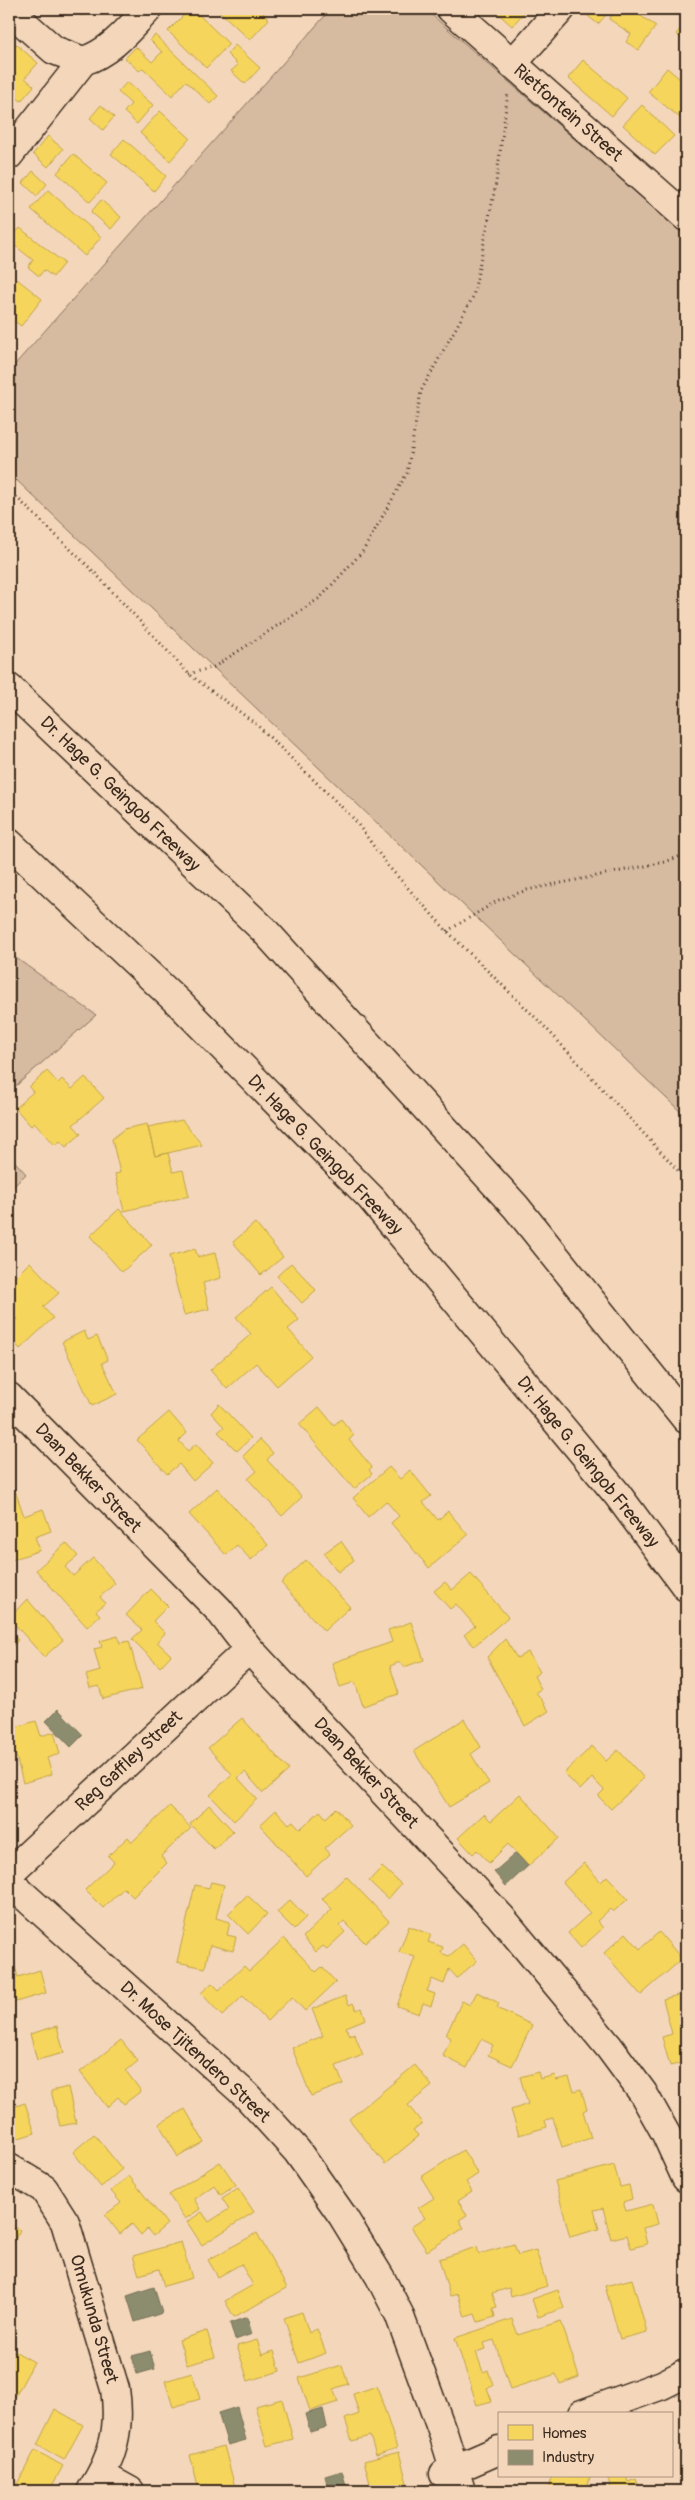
<svg xmlns="http://www.w3.org/2000/svg" width="695" height="2500" font-family="Pangolin,sans-serif">
  <style>
    .green { fill: #d6bba1; stroke: #887260 }
    .homes { fill: #f6d55c; stroke: #bea249 }
    .industry { fill: #8c8c6e; stroke: #746f56 }
    .lines { fill: none; stroke-linecap: round; stroke-linejoin: round }
    .minor-casing { stroke: #3b2a1e; stroke-width: 31 }
    .highway-casing { stroke: #3b2a1e; stroke-width: 31 }
    .path { stroke: #3b2a1e; stroke-width: 3; stroke-dasharray: 1 4; stroke-linecap: butt }
    .minor { stroke: #f4d7ba; stroke-width: 28 }
    .highway { stroke: #f4d7ba; stroke-width: 28 }
    .labels { text-anchor: middle; dominant-baseline: central; stroke-width: 5; stroke-linejoin: round; paint-order: stroke }
    .street-label { font-size: 18px; fill: #3b2a1e; stroke: #f4d7ba }
  </style>
  <rect width="100%" height="100%" fill="#f4d7ba"/>
  <filter id="ink" filterUnits="userSpaceOnUse"><feTurbulence type="fractalNoise" baseFrequency=".02" numOctaves="2"/><feDisplacementMap in="SourceGraphic" scale="10" xChannelSelector="R" yChannelSelector="G"/><feConvolveMatrix kernelMatrix="1 2 1 2 8 2 1 2 1" color-interpolation-filters="sRGB"/></filter>
  <g filter="url(#ink)">
    <path class="green" d="M331,9H425L686,236V1117L9,473V371Z
      M9,953L96,1015L9,1092Z
      M9,1155L26,1174L9,1191Z"/>
    <path class="homes" d="M73,9H89L82,16Z
      M190,9H193L229,44L206,68L168,31Z
      M217,9H259L269,19L250,40Z
      M493,9H527L512,26Z
      M594,9H599L606,15L598,24L588,16Z
      M616,9H630L656,26L639,50L626,42L631,34L609,19Z
      M686,23V44L676,34Z
      M155,35L218,96L210,104L186,81L172,96L143,68L139,71L125,58L136,47L152,62L162,52L150,40Z
      M9,38L38,63L25,78L34,86L21,101L15,96L9,103Z
      M235,45L260,68L245,84L231,71L238,65L227,54Z
      M583,60L627,98L612,116L568,78Z
      M667,68L686,84V118L684,121L648,92Z
      M127,82L153,105L137,124L124,112L131,104L118,92Z
      M101,105L114,117L103,130L90,118Z
      M642,105L674,136L655,155L623,125Z
      M160,111L190,138L170,161L140,133Z
      M48,136L63,149L48,167L33,154Z
      M124,139L166,176L154,191L111,154Z
      M73,154L107,183L90,202L57,173Z
      M33,171L47,184L37,196L23,183Z
      M48,190L101,237L85,256L31,209Z
      M101,200L121,217L111,229L91,212Z
      M20,228L64,263L53,277L44,270L39,276L28,267L33,260L9,241Z
      M17,279L42,299L21,326L9,317V289Z
      M47,1071L58,1083L62,1079L72,1089L85,1077L104,1098L73,1125L81,1134L66,1147L60,1141L55,1145L35,1123L31,1126L15,1108L33,1092L29,1087Z
      M182,1120L202,1145L155,1156L148,1127Z
      M147,1124L155,1156L168,1153L173,1172L183,1170L189,1196L124,1211L115,1174L120,1173L112,1139L124,1129Z
      M119,1209L152,1245L122,1272L90,1236Z
      M255,1223L283,1257L261,1275L233,1242Z
      M195,1249L198,1257L215,1253L221,1278L203,1283L209,1309L184,1315L169,1256Z
      M30,1262L59,1293L43,1307L53,1318L20,1349L9,1337V1328L18,1319L9,1310V1283Z
      M291,1263L316,1290L302,1303L277,1276Z
      M271,1287L299,1320L288,1329L311,1356L277,1386L256,1363L227,1389L210,1370L251,1334L236,1317Z
      M84,1331L88,1340L97,1336L108,1360L102,1363L117,1394L92,1406L62,1342Z
      M219,1404L251,1438L237,1451L218,1432L224,1427L211,1413Z
      M319,1407L334,1425L341,1419L354,1435L349,1440L372,1467L369,1470L372,1474L354,1489L299,1424Z
      M169,1412L187,1433L179,1441L188,1451L196,1444L213,1463L193,1481L179,1464L167,1474L137,1440Z
      M260,1439L273,1453L267,1460L302,1497L282,1516L248,1479L257,1471L243,1456Z
      M389,1467L400,1479L410,1470L431,1496L423,1502L438,1520L448,1511L468,1535L429,1568L391,1523L399,1516L386,1501L368,1517L353,1498Z
      M9,1474L24,1516L43,1509L51,1531L35,1537L40,1550L9,1561Z
      M217,1488L268,1545L251,1560L237,1545L226,1555L189,1514Z
      M341,1541L354,1560L338,1572L324,1553Z
      M66,1543L78,1556L65,1567L73,1576L93,1558L115,1583L100,1597L105,1603L96,1611L100,1615L87,1627L36,1570Z
      M306,1560L350,1607L324,1631L281,1583Z
      M471,1574L508,1617L474,1646L464,1635L475,1626L456,1604L450,1609L434,1591L445,1582L452,1590Z
      M151,1589L168,1606L153,1621L165,1633L157,1642L171,1655L160,1667L132,1639L142,1630L126,1615Z
      M27,1599L63,1640L44,1657L9,1618Z
      M411,1622L424,1660L404,1667L400,1662L390,1666L399,1694L363,1706L355,1682L340,1687L332,1663L392,1642L388,1630Z
      M9,1631L18,1640L9,1650Z
      M118,1636L120,1643L129,1641L142,1689L103,1699L99,1686L90,1688L86,1675L100,1671L94,1649L102,1647L100,1641Z
      M505,1639L517,1658L528,1652L540,1672L534,1676L541,1689L536,1692L549,1711L525,1726L487,1657Z
      M242,1718L289,1770L263,1793L245,1772L238,1778L257,1799L234,1821L210,1795L232,1774L208,1748Z
      M464,1719L481,1747L471,1754L489,1783L449,1807L414,1751Z
      M36,1721L41,1736L54,1732L60,1754L47,1758L52,1774L23,1783L9,1729Z
      M592,1746L606,1761L618,1750L644,1778L611,1809L598,1796L604,1790L592,1778L580,1790L564,1773Z
      M520,1794L559,1838L528,1866L508,1844L489,1863L477,1850L473,1854L458,1838L484,1814L491,1821Z
      M209,1805L233,1831L214,1849L190,1824Z
      M170,1806L191,1828L161,1856L167,1863L133,1897L124,1888L103,1908L85,1890L114,1862L108,1856L128,1837L132,1842Z
      M336,1808L351,1825L325,1848L330,1854L306,1876L260,1825L276,1810L289,1824L293,1821L300,1829L320,1811L326,1818Z
      M584,1863L601,1882L607,1876L628,1899L613,1912L610,1909L597,1921L603,1928L581,1948L568,1933L590,1913L563,1882Z
      M382,1867L401,1884L388,1899L369,1881Z
      M346,1876L389,1921L365,1943L344,1921L339,1926L345,1932L327,1949L323,1946L316,1952L303,1937L332,1909L322,1899Z
      M211,1882L224,1885L216,1918L230,1922L227,1935L236,1937L233,1951L210,1945L205,1968L177,1962L195,1885L209,1888Z
      M247,1895L267,1914L248,1934L228,1914Z
      M290,1900L306,1917L294,1929L277,1912Z
      M409,1926L431,1935L428,1942L443,1947L441,1953L449,1956L463,1944L477,1961L457,1978L449,1969L444,1984L432,1979L427,1991L435,1994L431,2006L423,2003L419,2014L397,2006L415,1957L399,1952Z
      M659,1932L682,1959L641,1995L604,1953L626,1933L640,1949Z
      M284,1938L316,1972L322,1967L336,1982L305,2011L292,1997L267,2021L243,1996L222,2016L201,1993L212,1983L219,1990L244,1966L249,1971Z
      M12,1957L18,1977L40,1970L46,1993L9,2004V1958Z
      M477,1992L499,2003L497,2008L532,2025L512,2066L488,2055L493,2045L481,2039L467,2068L443,2056L451,2038L446,2035L462,2001L470,2005Z
      M686,1993V2062L670,2066L662,2037L672,2034L663,1999Z
      M345,1996L349,2005L353,2003L356,2010L362,2008L366,2019L346,2027L350,2035L354,2033L363,2055L336,2066L343,2084L311,2096L292,2048L323,2036L312,2009Z
      M57,2026L64,2053L37,2060L30,2034Z
      M121,2040L138,2061L126,2071L141,2091L124,2104L118,2097L107,2107L80,2072Z
      M415,2065L432,2086L408,2105L422,2123L413,2130L419,2136L385,2164L349,2119Z
      M538,2072L540,2079L555,2075L556,2080L569,2077L574,2091L581,2089L587,2109L583,2111L591,2138L562,2147L553,2118L545,2120L547,2127L519,2135L511,2110L528,2104L520,2077Z
      M9,2082L16,2106L25,2103L35,2133L9,2141Z
      M68,2087L76,2123L60,2126L51,2091Z
      M185,2109L204,2142L178,2157L159,2124Z
      M94,2134L122,2169L101,2187L73,2152Z
      M463,2150L478,2174L466,2182L472,2192L458,2201L467,2215L459,2220L464,2228L427,2251L411,2227L425,2218L418,2208L434,2198L421,2177Z
      M220,2162L236,2185L221,2195L214,2185L194,2199L200,2209L185,2219L169,2195Z
      M614,2165L620,2187L629,2185L632,2199L623,2202L626,2211L653,2204L658,2224L643,2228L647,2244L631,2248L627,2235L611,2239L603,2208L594,2210L599,2229L570,2237L555,2181Z
      M129,2176L167,2224L153,2236L147,2229L141,2235L132,2224L120,2234L105,2215L121,2203L111,2191Z
      M238,2188L254,2212L202,2245L187,2222L202,2212L209,2222L229,2209L222,2198Z
      M9,2224L20,2230L9,2250Z
      M257,2233L287,2288L234,2317L225,2301L253,2285L241,2264L218,2277L208,2260Z
      M181,2242L192,2278L164,2286L159,2269L139,2275L133,2256Z
      M514,2244L518,2255L536,2250L547,2286L511,2297L509,2288L492,2293L497,2307L493,2308L495,2317L478,2322L475,2314L465,2317L458,2294L450,2296L439,2259L477,2247L479,2254Z
      M632,2279L647,2332L620,2339L605,2286Z
      M558,2290L564,2308L538,2317L532,2299Z
      M302,2312L309,2333L317,2329L326,2353L299,2363L284,2318Z
      M512,2319L518,2335L561,2321L579,2377L560,2384L556,2374L510,2389L494,2340L484,2343L486,2349L476,2352L483,2372L488,2370L493,2386L487,2388L492,2401L477,2405L455,2338Z
      M207,2331L215,2357L187,2365L179,2340Z
      M257,2340L262,2355L274,2351L280,2371L248,2381L237,2346Z
      M9,2348L34,2362L15,2397L9,2394Z
      M342,2365L348,2384L333,2389L338,2402L310,2411L299,2378Z
      M192,2373L200,2399L173,2407L165,2381Z
      M377,2386L397,2448L376,2455L370,2436L352,2441L345,2419L359,2414L353,2394Z
      M282,2399L293,2439L267,2446L255,2406Z
      M55,2409L83,2425L64,2460L37,2445Z
      M224,2446L235,2487L221,2491H199L190,2455Z
      M35,2450L63,2466L49,2491H26L16,2486Z
      M399,2452L409,2491H372L364,2461Z
      M552,2476H590L587,2491H549Z
      M607,2476H626L628,2482L636,2479L641,2491H612Z"/>
    <path class="industry" d="M58,1709L83,1735L71,1747L46,1721Z
      M516,1853L528,1866L506,1886L494,1872Z
      M154,2287L162,2313L135,2322L127,2296Z
      M247,2317L252,2334L235,2340L230,2323Z
      M150,2351L155,2369L137,2374L132,2356Z
      M237,2407L246,2440L228,2445L218,2413Z
      M323,2409L327,2427L310,2432L305,2414Z
      M342,2471L347,2489L329,2491L325,2476Z"/>
    <g class="lines">
      <defs>
        <path id="minor" d="M451,9L686,217
          M9,10L54,50L83,61C110,53 129,29 148,9
          M512,64L561,9
          M9,155L83,61
          M9,1397L219,1610L249,1649L500,1916L609,2047L643,2093L666,2134L686,2178
          M9,1873L249,1649
          M9,1882L246,2095L297,2151L342,2215L380,2277L399,2314L444,2436L461,2491
          M9,2168L44,2189L65,2222L115,2389C121,2429 113,2458 91,2491
          M582,2414L662,2385L686,2373
          M444,2474L499,2450
          M101,2475L130,2491"/>
        <path id="highway" d="M9,688L264,930L516,1207L686,1419
          M9,843L181,1005L371,1198L617,1494L686,1587"/>
      </defs>
      <use href="#minor" class="minor-casing"/>
      <use href="#highway" class="highway-casing"/>
      <path class="path" d="M9,490L95,573L189,674L256,724L354,819L388,866L447,931L544,1026L686,1179
        M189,674L214,667L320,598L363,551L407,473L421,391L473,297L496,183L508,92
        M447,931L499,900L527,890L665,862L686,854"/>
      <use href="#minor" class="minor"/>
      <use href="#highway" class="highway"/>
    </g>
  </g>
  <g class="labels">
    <g class="street-label">
      <text transform="translate(568 113) rotate(41)">Rietfontein Street</text>
      <text transform="translate(120 794) rotate(44)">Dr. Hage G. Geingob Freeway</text>
      <text transform="translate(325 1155) rotate(46)">Dr. Hage G. Geingob Freeway</text>
      <text transform="translate(588 1462) rotate(51)">Dr. Hage G. Geingob Freeway</text>
      <text transform="translate(88 1478) rotate(46)">Daan Bekker Street</text>
      <text transform="translate(129 1761) rotate(-43)">Reg Gaffley Street</text>
      <text transform="translate(366 1773) rotate(47)">Daan Bekker Street</text>
      <text transform="translate(195 2052) rotate(43)">Dr. Mose Tjitendero Street</text>
      <text transform="translate(94 2319) rotate(74)">Omukunda Street</text>
    </g>
  </g>
  <rect width="695" height="2500" fill="none" stroke="#f4d7ba" stroke-width="30"/>
  <rect x="15" y="15" width="665" height="2470" fill="none" stroke="#3b2a1e" stroke-width="2" filter="url(#ink)"/>
  <rect x="498" y="2412" width="175" height="65" fill="#f4d7ba" stroke="#aa927c"/>
  <rect x="508" y="2425" width="25" height="15" fill="#f6d55c" stroke="#aa927c"/>
  <text x="542" y="2438" font-size="15" fill="#3b2a1e">Homes</text>
  <rect x="508" y="2450" width="25" height="15" fill="#8c8c6e" stroke="#aa927c"/>
  <text x="542" y="2462" font-size="15" fill="#3b2a1e">Industry</text>
</svg>
